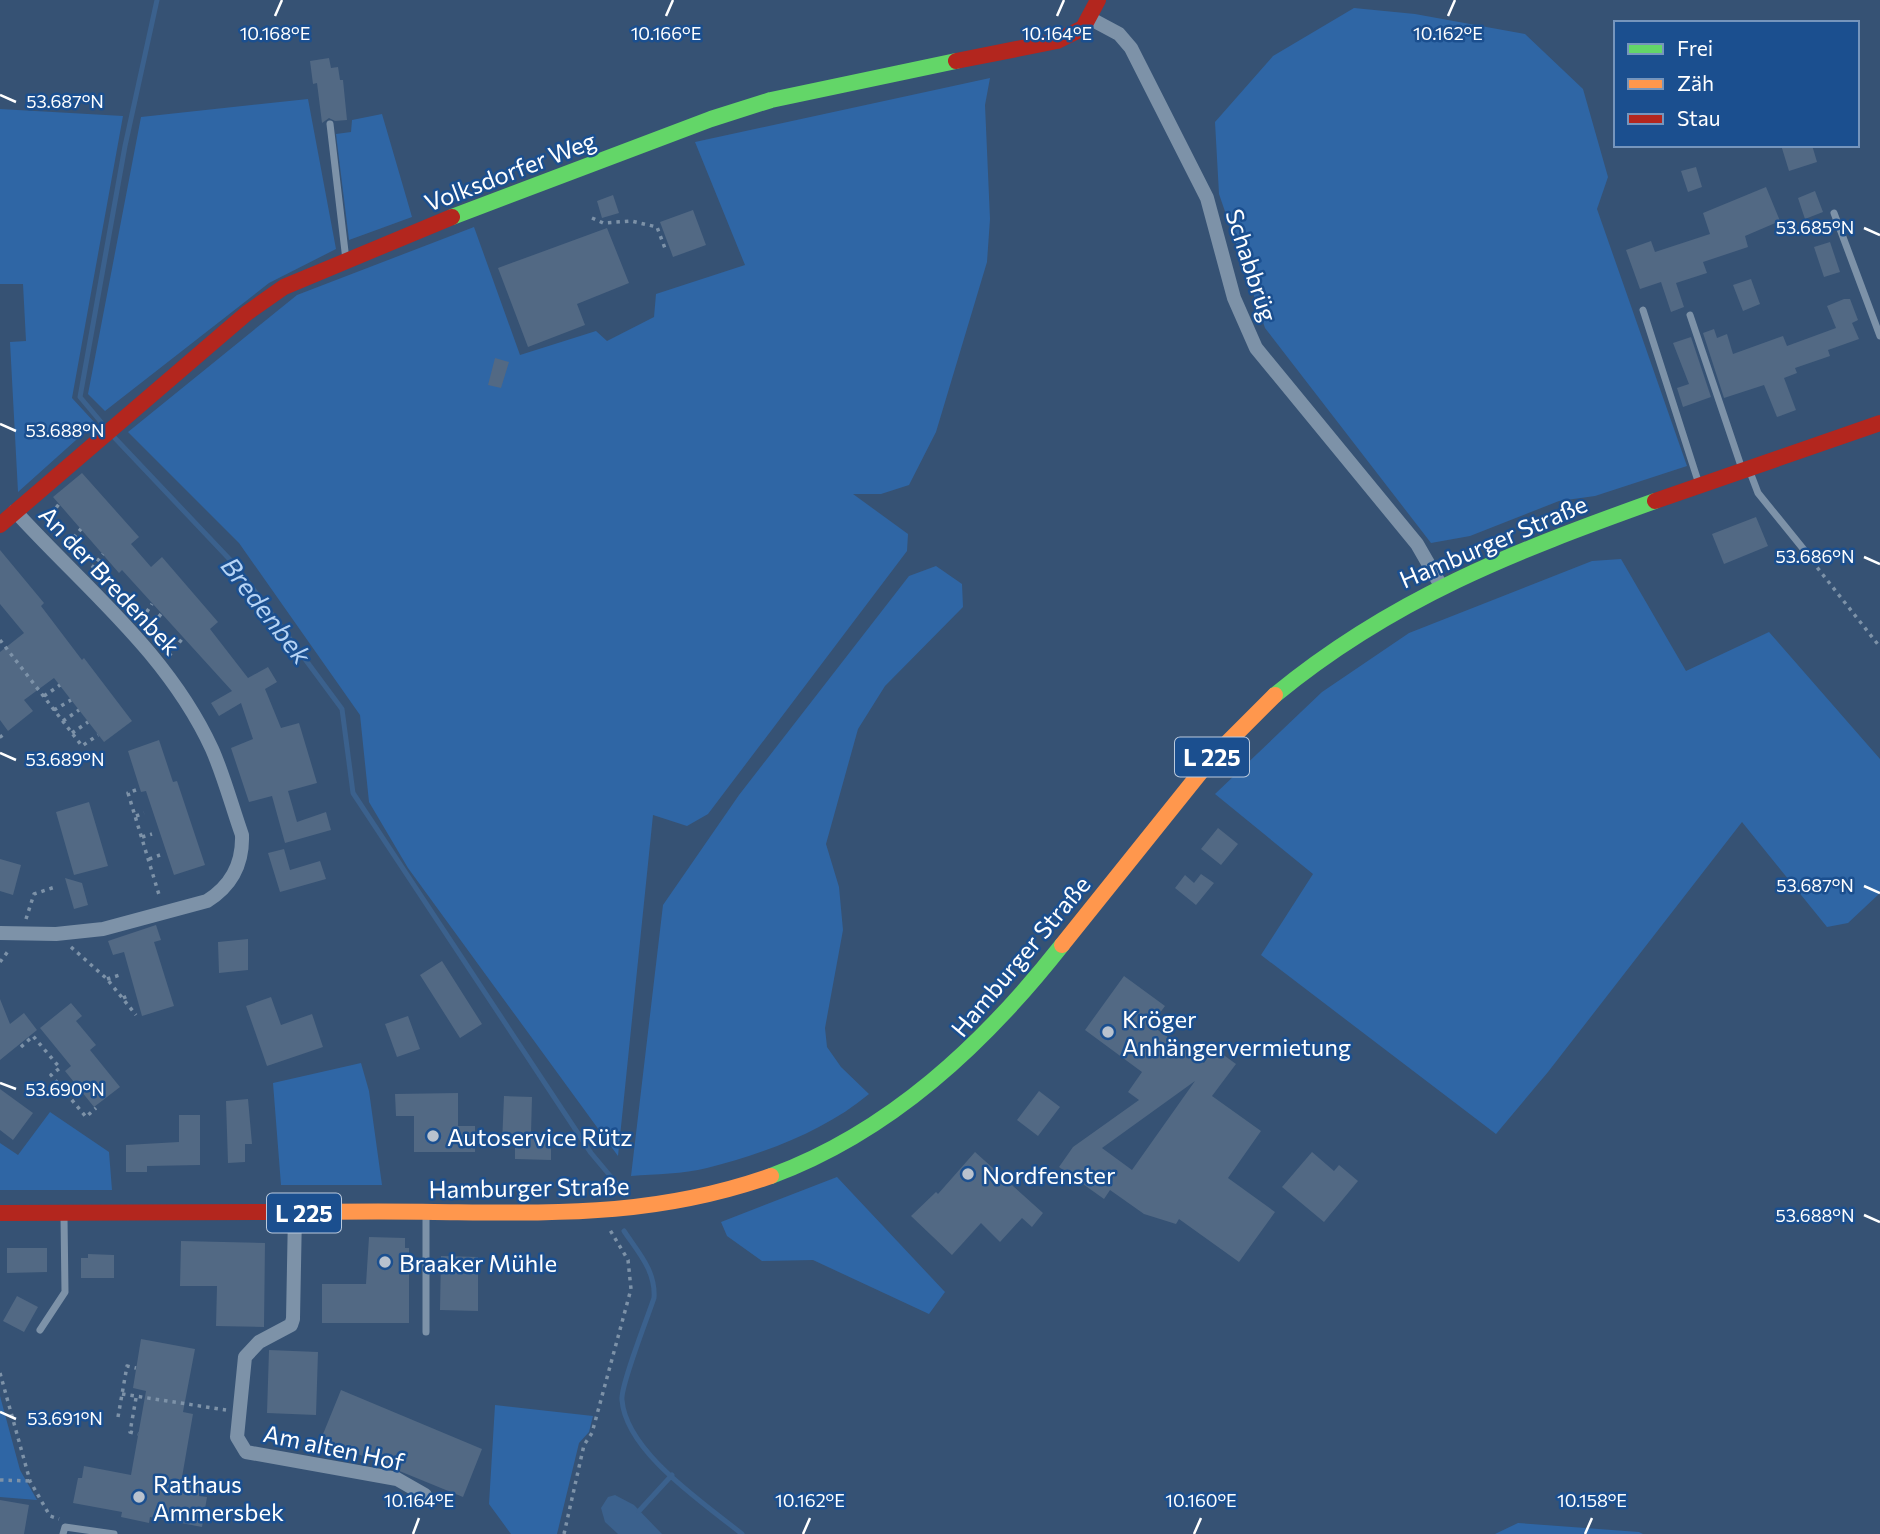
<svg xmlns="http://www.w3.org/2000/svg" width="1880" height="1534" font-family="Commissioner,sans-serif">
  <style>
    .green { fill: #2f66a5 }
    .water { fill: #3b618d }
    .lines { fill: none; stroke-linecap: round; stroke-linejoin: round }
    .stream { stroke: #3b618d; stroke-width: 5 }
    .building { fill: #526984; fill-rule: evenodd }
    .path { stroke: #7d92a8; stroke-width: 3.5; stroke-dasharray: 3.5 5; stroke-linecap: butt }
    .lane { stroke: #7d92a8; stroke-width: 7 }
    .street { stroke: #7d92a8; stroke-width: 14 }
    .fast { stroke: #63d668; stroke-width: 16 }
    .slow { stroke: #ff974d; stroke-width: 16 }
    .jam { stroke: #b3261e; stroke-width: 16 }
    .ticks { fill: none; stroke: #fff; stroke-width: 2.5 }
    .poi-dot { fill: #b9c2ce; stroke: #1b4f8f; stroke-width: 2.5 }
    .labels { text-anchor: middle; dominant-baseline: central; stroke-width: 5; stroke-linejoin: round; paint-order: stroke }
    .shield { fill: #1b4f8f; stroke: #bbcadd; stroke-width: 2 }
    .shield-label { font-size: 23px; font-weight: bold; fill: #fff }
    .street-label { font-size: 24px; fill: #fff; stroke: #1b4f8f }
    .poi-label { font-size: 24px; fill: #fff; stroke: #1b4f8f; text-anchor: start }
    .water-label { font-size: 26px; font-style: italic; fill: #b5d3f5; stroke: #1b4f8f }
    .ticks-label { font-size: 18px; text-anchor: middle; fill: #fff; stroke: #1b4f8f; stroke-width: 5; stroke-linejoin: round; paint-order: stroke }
  </style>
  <rect width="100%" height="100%" fill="#365274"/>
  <path class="green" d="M1354,8L1415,14L1525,34L1583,89L1608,177L1597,209L1687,466L1595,496L1559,501L1470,536L1431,543L1265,328L1219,194L1215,122L1273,56Z
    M990,78L985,105L990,219L987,262L936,432L909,485L881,494H853L908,534L907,551L708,814L687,826L653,815L618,1156L408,868L369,802L360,715L239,543L128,432L297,295L474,227L520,355L596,331L607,341L654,317L656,294L745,265L695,142Z
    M308,99L336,249L269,283L105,411L88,394L141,117Z
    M0,109L123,116L72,398L95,423L18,492L10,342L26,341L23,284H0Z
    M382,114L412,217L349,240L336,134L351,132L352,120Z
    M1621,559L1686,671L1769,632L1880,759V893L1848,923L1827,927L1742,822L1548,1072L1496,1134L1261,955L1313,874L1215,794L1322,692L1409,633L1592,561Z
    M936,566L962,584L963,607L885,686L858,729L826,844L839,887L843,930L825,1028L827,1047L841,1067L869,1094C825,1131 763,1154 707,1168C683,1174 656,1174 631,1176L663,905L739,795L909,576Z
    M361,1063L369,1091L382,1185H281L273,1083Z
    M50,1112L109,1152L112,1190H0V1143L18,1155Z
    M837,1177L945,1292L929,1314L813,1260L762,1261L727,1236L721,1222Z
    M0,1396L20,1470L37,1500L0,1497Z
    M495,1405L593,1416L589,1432L579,1443L557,1534H511L489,1504Z
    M1518,1523L1639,1532L1643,1534H1495Z"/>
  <path class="water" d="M615,1495L634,1505L662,1534H618L605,1522L601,1508L608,1497Z"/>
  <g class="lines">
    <path class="stream" d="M106,428L80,397L125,146L157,0
      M112,435L236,566L342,709L353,793L591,1153L622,1190
      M624,1231C638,1252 656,1271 654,1298C648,1316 620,1387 622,1400C626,1452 704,1503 742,1534
      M639,1511L672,1475"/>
  </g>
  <path class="building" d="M329,58L331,68L338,67L340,80H343L347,120L335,121L329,118L322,123L317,83L313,84L310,61Z
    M1781,145H1812L1817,162L1789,171Z
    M1696,167L1702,187L1688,192L1681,171Z
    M1766,187L1780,221L1745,236L1748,247L1703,262L1707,273L1676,283L1684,307L1671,312L1661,282L1640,289L1626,250L1651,241L1655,252L1710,234L1703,213Z
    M1815,191L1823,212L1805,219L1798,198Z
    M613,195L619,213L602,218L597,201Z
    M693,210L706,245L673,257L660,222Z
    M607,228L629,283L577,304L585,325L528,347L498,268Z
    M1830,242L1840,272L1824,277L1814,247Z
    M1751,279L1760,304L1743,311L1733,285Z
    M1844,299H1850L1858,320L1852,323L1859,339L1828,350L1830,356L1795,368L1797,373L1784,378L1796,410L1777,417L1764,385L1724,398L1703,333L1714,329L1717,338L1727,334L1733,354L1783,336L1787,346L1836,328L1827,306Z
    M1691,337L1711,397L1683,407L1677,388L1689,384L1673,343Z
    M495,358L509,362L501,388L488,385Z
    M82,473L139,537L131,544L151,567L162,557L218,622L210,629L248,678L268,667L277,682L265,689L281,728L299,723L317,783L288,791L297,822L326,812L331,830L285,843L272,796L249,802L231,748L253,739L241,703L219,716L211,703L232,691L122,570L119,573L53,497Z
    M1756,517L1768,546L1724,564L1712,534Z
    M0,550L44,603L41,606L82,660L84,658L132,721L104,742L54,678L24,700L33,711L8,731L0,720V652L24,633L0,604Z
    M159,740L173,782L177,781L205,865L174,875L146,791L141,792L128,751Z
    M89,802L108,866L74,875L56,812Z
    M1218,828L1238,844L1221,865L1201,849Z
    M284,849L290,870L320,861L326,879L280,892L268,853Z
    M0,859L21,865L13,895L0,891Z
    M1201,874L1214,883L1196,905L1175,888L1185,875L1194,883Z
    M65,878L82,883L88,905L74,909Z
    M156,925L161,940L154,942L174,1006L142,1016L124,952L113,955L108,941Z
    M248,939V970L219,973L218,942Z
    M442,961L482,1024L460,1038L420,975Z
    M1124,976L1165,1006L1151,1025L1204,1063L1214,1048L1236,1064L1212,1096L1261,1131L1228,1178L1275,1212L1239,1262L1179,1219L1176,1224L1144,1214L1110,1190L1104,1199L1059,1167L1073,1147L1139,1100L1128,1092L1142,1072L1085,1030ZM1195,1081L1132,1170L1102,1148Z
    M271,997L281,1025L312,1014L323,1047L267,1066L246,1006Z
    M0,999L10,1024L24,1013L37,1030L0,1060Z
    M71,1003L82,1016L76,1021L96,1045L90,1050L120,1087L94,1107L65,1071L71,1066L40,1028Z
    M408,1016L420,1049L397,1057L385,1024Z
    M0,1089L33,1113L13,1140L0,1130Z
    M1039,1091L1060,1107L1038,1136L1017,1120Z
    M458,1093V1126H475V1152H414V1116H396L395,1094Z
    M504,1096L532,1097L531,1134L551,1135V1160L515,1159V1144H502Z
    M248,1099L252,1144H245V1162L228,1163L226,1101Z
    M179,1115H200V1165L147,1166V1172H126V1145L179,1142Z
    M975,1152L1043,1213L1032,1227L1022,1218L1000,1242L981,1223L952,1255L911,1216L936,1192L938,1194Z
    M1312,1152L1334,1171L1339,1165L1358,1181L1324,1222L1282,1187Z
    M369,1237L405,1238V1248H409V1323H322V1284H366Z
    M181,1241L265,1243L264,1327L216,1326L217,1286H180Z
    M7,1248H47V1272L7,1273Z
    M88,1254L114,1255V1278H81V1258H88Z
    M441,1256L478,1257V1311L440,1310Z
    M17,1296L38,1307L24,1332L3,1321Z
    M141,1339L195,1349L183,1412L193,1414L181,1483L201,1487L199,1496L207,1497L202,1527L150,1517L149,1523L121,1517L122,1512L73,1503L78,1478H82L84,1466L131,1475L146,1391L133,1388Z
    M269,1350L318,1352L316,1415L267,1413Z
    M341,1390L482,1449L463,1497L321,1439Z
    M0,1500L29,1505L24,1534H0Z"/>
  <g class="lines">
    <path class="path" d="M592,218L603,223L631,221L657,227L666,251
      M46,521L59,504
      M68,544L81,529
      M1812,561L1880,647
      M92,568L103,554
      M142,619L152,604
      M148,630L161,614
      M0,640L82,746L98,735
      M169,656L182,639
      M44,696L60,685
      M54,710L71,700
      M63,721L79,710
      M72,733L88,722
      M0,735L3,739
      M136,790L128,793L160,898
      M136,816L144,813
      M142,837L152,834
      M149,859L160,855
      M26,919L34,894L55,887
      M71,947L107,979L136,1015
      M0,962L9,950
      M107,979L123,974
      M123,998L130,995
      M21,1047L33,1036L60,1068L51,1075L86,1117L96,1108
      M0,1373L30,1481L50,1516L59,1519
      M122,1394L226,1410
      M136,1398L130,1432L138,1434
      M118,1417L127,1366L136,1368
      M0,1480L30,1481
      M564,1534L584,1445L592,1433L631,1289L628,1260L610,1230"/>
    <path class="lane" d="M330,124L346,260
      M1834,213L1880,336
      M1643,310L1698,481
      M1690,315L1741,466
      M1750,472L1758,493L1805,551
      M40,1330L65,1292L64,1217
      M426,1332V1216
      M63,1534L65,1527L114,1534"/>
    <path class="street" d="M1091,19L1119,34L1131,48L1207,198L1234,298L1256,348L1417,544L1440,584
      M0,933L56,934L103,929L207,901C231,886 243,864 242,835C232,807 224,776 212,749C168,653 85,588 15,511
      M295,1213L293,1319L291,1325L259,1342L245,1357L237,1437L246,1452L397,1479L425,1495"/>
    <path class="fast" d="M452,217L711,119L771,100L956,61
      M1275,695C1393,598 1513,552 1655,501
      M771,1176C890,1132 984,1044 1062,945"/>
    <path class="slow" d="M1062,945L1212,758L1275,695
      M274,1212C327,1212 380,1211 434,1212C555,1213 654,1217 771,1176"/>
    <path class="jam" d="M956,61L1057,41L1083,28L1098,0
      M1655,501L1880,423
      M0,525L247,313L284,287L452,217
      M0,1213L274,1212"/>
  </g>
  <path class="ticks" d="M275,16L282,0M666,16L673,0M1057,16L1064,0M1448,16L1455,0M0,95L16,102M1864,228L1880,235M0,424L16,431M1864,557L1880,564M0,753L16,760M1864,886L1880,893M0,1083L16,1089M1864,1215L1880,1222M0,1412L16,1419M413,1534L419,1518M803,1534L810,1518M1194,1534L1201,1518M1585,1534L1592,1518"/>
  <g class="poi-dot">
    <circle cx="1108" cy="1032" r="7"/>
    <circle cx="433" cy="1136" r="7"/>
    <circle cx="968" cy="1174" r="7"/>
    <circle cx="385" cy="1262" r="7"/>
    <circle cx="139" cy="1497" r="7"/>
  </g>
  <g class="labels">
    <g class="shield">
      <rect x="1175" y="737.5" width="74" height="39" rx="5"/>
      <rect x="267" y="1193.5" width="74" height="39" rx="5"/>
    </g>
    <g class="shield-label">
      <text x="1212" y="757">L 225</text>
      <text x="304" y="1213">L 225</text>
    </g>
    <g class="street-label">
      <text transform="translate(510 171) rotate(-21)">Volksdorfer Weg</text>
      <text transform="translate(1252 265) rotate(72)">Schabbrüg</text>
      <text transform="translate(1493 541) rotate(-23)">Hamburger Straße</text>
      <text transform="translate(110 580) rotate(47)">An der Bredenbek</text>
      <text transform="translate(1020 956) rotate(-50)">Hamburger Straße</text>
      <text transform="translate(529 1187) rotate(-1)">Hamburger Straße</text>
      <text transform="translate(334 1447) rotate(12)">Am alten Hof</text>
    </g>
    <g class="poi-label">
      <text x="1122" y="1018">Kröger<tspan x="1122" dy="28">Anhängervermietung</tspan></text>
      <text x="447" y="1136">Autoservice Rütz</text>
      <text x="982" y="1174">Nordfenster</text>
      <text x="399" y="1262">Braaker Mühle</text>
      <text x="153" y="1483">Rathaus<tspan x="153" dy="28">Ammersbek</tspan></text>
    </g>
    <g class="water-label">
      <text transform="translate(267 610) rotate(52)">Bredenbek</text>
    </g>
  </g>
  <g class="ticks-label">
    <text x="275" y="40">10.168°E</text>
    <text x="666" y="40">10.166°E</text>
    <text x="1057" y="40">10.164°E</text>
    <text x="1448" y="40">10.162°E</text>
    <text x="65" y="108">53.687°N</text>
    <text x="1815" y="234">53.685°N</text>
    <text x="65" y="437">53.688°N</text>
    <text x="1815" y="563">53.686°N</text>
    <text x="65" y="766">53.689°N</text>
    <text x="1815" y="892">53.687°N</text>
    <text x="65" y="1096">53.690°N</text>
    <text x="1815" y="1222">53.688°N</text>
    <text x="65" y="1425">53.691°N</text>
    <text x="419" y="1507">10.164°E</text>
    <text x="810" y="1507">10.162°E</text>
    <text x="1201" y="1507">10.160°E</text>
    <text x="1592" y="1507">10.158°E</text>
  </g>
  <rect x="1614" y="21" width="245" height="126" fill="#1b4f8f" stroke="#7695bc" stroke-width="2"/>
  <rect x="1628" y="44" width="35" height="10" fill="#63d668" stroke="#7695bc" stroke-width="2"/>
  <text x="1677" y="56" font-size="21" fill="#ffffff">Frei</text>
  <rect x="1628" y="79" width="35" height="10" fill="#ff974d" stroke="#7695bc" stroke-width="2"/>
  <text x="1677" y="91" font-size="21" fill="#ffffff">Zäh</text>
  <rect x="1628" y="114" width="35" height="10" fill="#b3261e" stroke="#7695bc" stroke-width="2"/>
  <text x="1677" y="126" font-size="21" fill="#ffffff">Stau</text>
</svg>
